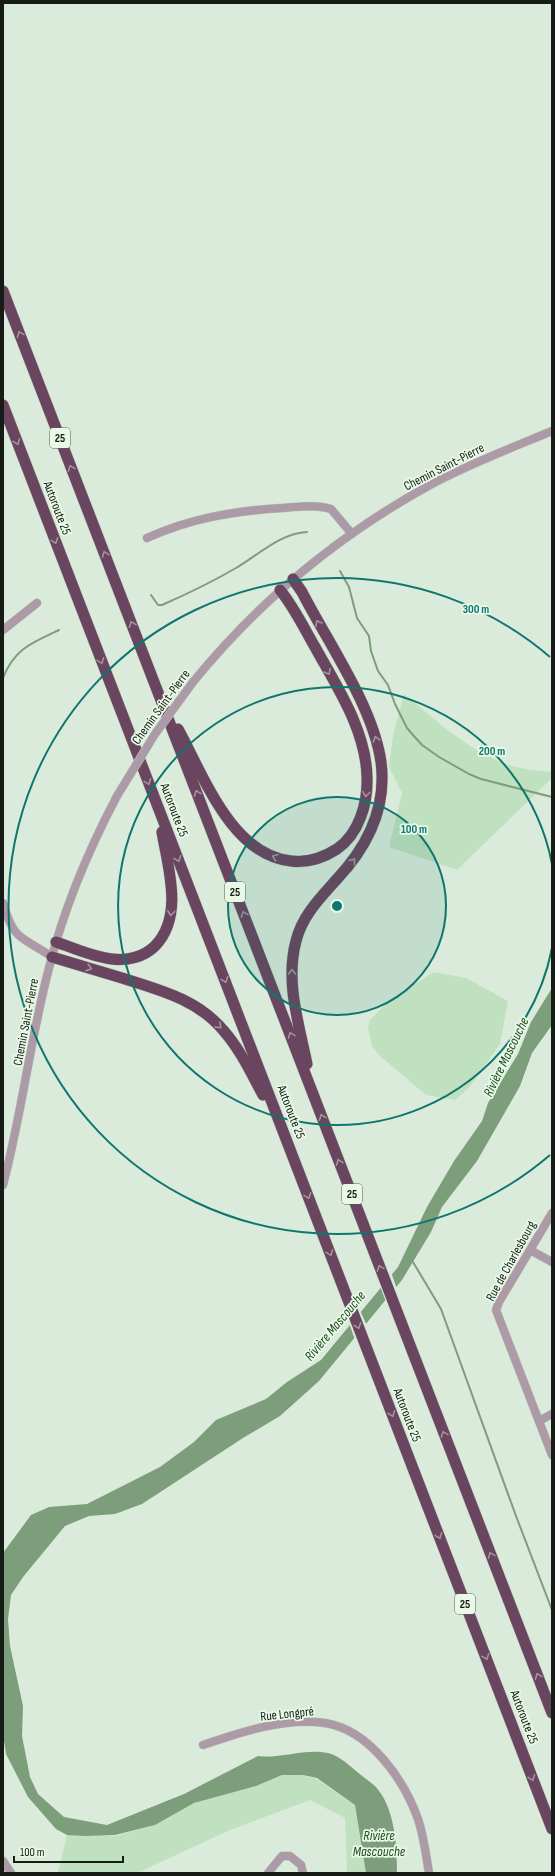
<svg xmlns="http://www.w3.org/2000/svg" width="555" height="1876" font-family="'Sofia Sans Condensed',sans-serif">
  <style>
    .green { fill: #c0e1bf }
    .water { fill: #7c9e7b }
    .pier { fill: #dbebdb }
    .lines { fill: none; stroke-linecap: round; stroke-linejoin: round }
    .stream { stroke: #7c9e7b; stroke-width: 2 }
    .minor-casing { stroke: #b8c6b7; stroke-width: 9 }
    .highway-casing { stroke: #b8c6b7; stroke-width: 12 }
    .minor { stroke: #ad9aa7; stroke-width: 8 }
    .highway { stroke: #6a455f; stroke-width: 11 }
    .minor-bridge-casing { stroke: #b8c6b7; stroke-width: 9; stroke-linecap: butt }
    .minor-bridge { stroke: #ad9aa7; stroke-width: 8 }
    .oneway { stroke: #a3969d }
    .ring { fill: none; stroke: #0f766e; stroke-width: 2 }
    .labels { text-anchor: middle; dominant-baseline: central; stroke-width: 3.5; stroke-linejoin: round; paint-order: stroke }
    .shield { fill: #e9f9e8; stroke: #555e54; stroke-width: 1 }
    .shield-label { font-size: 12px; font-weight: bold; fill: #161b15 }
    .street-label { font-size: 13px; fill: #161b15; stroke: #e9f9e8 }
    .water-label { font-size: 14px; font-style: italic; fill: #1b4c1c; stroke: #e9f9e8 }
    .centre { fill: #0f766e; stroke: #e9f9e8; stroke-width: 2 }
    .ring-label { font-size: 12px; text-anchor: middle; font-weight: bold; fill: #0f766e; stroke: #e9f9e8; stroke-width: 3.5; stroke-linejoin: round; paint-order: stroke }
  </style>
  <rect width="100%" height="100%" fill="#dbebdb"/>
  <path class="green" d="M404,694C435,719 464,747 501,762C517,769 535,770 552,772V778L457,870L389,847L402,793L389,767L393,735Z
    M434,972L466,978L508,1001L500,1044L469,1088L455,1100L426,1095L380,1056L372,1046L368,1027L370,1020L391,999Z
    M282,1775H303L317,1779L355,1805L366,1873H347L345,1818L310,1800L230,1830L137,1873L58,1872L67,1835L116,1836L155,1825L194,1803L256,1786Z"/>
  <path class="water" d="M552,988V1025L532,1053L520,1086L477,1161L442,1207L431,1232L402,1280L319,1381L280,1416L243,1438L142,1504L115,1514L89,1516L65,1526L23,1577L11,1595L8,1619L10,1646L23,1706L22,1736L30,1777L38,1794L64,1817L107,1825L184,1794L258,1756C281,1759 304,1748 328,1753C339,1756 348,1764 356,1771C362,1776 369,1781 375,1786C395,1807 397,1846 397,1873H366L355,1805L317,1778L303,1775H282L256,1786L194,1803L155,1825L115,1835L85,1836L67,1835L56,1829L28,1797L6,1754L3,1734V1553L31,1515L49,1507L87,1504L160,1467L194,1442L216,1420L266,1399L287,1382L321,1360L398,1267L427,1207L454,1161L482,1121L488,1103L518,1054L531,1022Z"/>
  <path class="pier" d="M391,1272L397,1289L386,1302L380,1286Z
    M360,1310L367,1326L355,1340L349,1323Z"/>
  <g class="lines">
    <path class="stream" d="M340,571L349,587L357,618L369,636L371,651L378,671L388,685L395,704L407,728L413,735L422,745L439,757L469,774L481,779L552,797
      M151,595L158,605H162C187,594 212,582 236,568C258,555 281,533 307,532
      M3,678C14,649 33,642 59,630
      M413,1262L441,1309L516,1516L552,1610"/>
    <defs>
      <path id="minor" d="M147,538C191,518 234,511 282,508C297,507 315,504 331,509L352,534
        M3,630L37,603
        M193,682C259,601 339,535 430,485C469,464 511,448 552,431
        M3,903C14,942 22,936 52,957
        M3,1185C22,1113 30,1040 49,968C64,908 88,851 117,796
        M552,1213L499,1302L496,1310L552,1455
        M530,1250L552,1262
        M539,1421L552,1414
        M203,1745C241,1732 285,1717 325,1723C370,1730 404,1780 418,1819C424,1837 426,1855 429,1873
        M3,1861L11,1873
        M268,1873L282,1856H290L301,1865L303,1873"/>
      <path id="highway" d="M3,291L552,1713
        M3,405L552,1829
        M293,579L302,592C328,643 373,706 381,762C387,808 368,846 337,879C320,898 302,916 296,941C285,982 299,1024 307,1064
        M178,729C203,774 231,855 291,861C307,863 323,858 337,849C359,834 368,803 367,777C366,730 337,687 315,647C304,628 294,607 280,590
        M56,942C74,948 93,957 112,959C127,961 144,957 155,946C184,916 168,868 162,832
        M52,957C75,964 98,971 122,978C159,990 197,999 223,1030C240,1049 251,1073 263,1095"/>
    </defs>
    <use href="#minor" class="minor-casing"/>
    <use href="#highway" class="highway-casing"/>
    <use href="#minor" class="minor"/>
    <use href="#highway" class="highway"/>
    <defs>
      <path id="minor-bridge" d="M117,796L155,734L193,682"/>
    </defs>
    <use href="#minor-bridge" class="minor-bridge-casing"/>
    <use href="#minor-bridge" class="minor-bridge"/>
  </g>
  <defs><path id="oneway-chevron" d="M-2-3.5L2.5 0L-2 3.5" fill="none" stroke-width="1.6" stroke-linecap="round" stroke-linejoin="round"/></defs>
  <g class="oneway">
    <use href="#oneway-chevron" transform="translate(20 334) rotate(-111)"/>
    <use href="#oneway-chevron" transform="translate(17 442) rotate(69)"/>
    <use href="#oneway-chevron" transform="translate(71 468) rotate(-111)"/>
    <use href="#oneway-chevron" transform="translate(55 541) rotate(69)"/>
    <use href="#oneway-chevron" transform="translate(105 554) rotate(-111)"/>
    <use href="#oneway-chevron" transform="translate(318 623) rotate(-119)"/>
    <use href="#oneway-chevron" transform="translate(132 624) rotate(-111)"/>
    <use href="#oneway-chevron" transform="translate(101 661) rotate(69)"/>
    <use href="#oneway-chevron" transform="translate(328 672) rotate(61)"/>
    <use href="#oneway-chevron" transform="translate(376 739) rotate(-106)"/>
    <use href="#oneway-chevron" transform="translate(148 782) rotate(69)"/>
    <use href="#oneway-chevron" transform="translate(197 793) rotate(-111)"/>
    <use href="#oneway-chevron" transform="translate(366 794) rotate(97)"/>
    <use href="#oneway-chevron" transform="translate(275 857) rotate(-158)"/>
    <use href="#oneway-chevron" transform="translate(178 859) rotate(69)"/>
    <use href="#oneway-chevron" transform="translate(353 861) rotate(-51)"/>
    <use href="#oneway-chevron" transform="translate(171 913) rotate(97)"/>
    <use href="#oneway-chevron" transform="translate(244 914) rotate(-111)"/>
    <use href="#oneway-chevron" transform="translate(89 968) rotate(17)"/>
    <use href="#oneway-chevron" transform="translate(292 972) rotate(-90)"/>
    <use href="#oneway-chevron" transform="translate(225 980) rotate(69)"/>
    <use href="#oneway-chevron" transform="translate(219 1026) rotate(45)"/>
    <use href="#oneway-chevron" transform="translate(291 1035) rotate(-111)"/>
    <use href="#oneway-chevron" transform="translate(322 1117) rotate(-111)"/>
    <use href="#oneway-chevron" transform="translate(339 1162) rotate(-111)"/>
    <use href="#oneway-chevron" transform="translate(308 1196) rotate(69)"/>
    <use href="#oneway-chevron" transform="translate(330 1253) rotate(69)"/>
    <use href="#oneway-chevron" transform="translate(380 1268) rotate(-111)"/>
    <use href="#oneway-chevron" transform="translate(358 1326) rotate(69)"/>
    <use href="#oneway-chevron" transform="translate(392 1414) rotate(69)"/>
    <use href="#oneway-chevron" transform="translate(444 1434) rotate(-111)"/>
    <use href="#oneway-chevron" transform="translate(439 1536) rotate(69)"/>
    <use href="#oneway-chevron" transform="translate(491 1555) rotate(-111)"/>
    <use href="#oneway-chevron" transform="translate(486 1657) rotate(69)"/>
    <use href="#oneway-chevron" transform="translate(538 1676) rotate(-111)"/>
    <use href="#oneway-chevron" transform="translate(532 1778) rotate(69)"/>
  </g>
  <circle cx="337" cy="906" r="109" fill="#0f766e" fill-opacity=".12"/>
  <g class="ring">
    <circle cx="337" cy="906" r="109"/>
    <path d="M552 948A219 219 0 1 1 552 864"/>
    <path d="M550 1155A328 328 0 1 1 550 657"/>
  </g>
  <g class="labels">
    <g class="shield">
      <rect x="50" y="428" width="20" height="20" rx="3"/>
      <rect x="225" y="882" width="20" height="20" rx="3"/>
      <rect x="342" y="1184" width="20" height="20" rx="3"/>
      <rect x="455" y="1594" width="20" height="20" rx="3"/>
    </g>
    <g class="shield-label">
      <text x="60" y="438">25</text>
      <text x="235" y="892">25</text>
      <text x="352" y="1194">25</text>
      <text x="465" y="1604">25</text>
    </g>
    <g class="street-label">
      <text transform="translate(444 467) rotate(-27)">Chemin Saint-Pierre</text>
      <text transform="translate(57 508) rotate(69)">Autoroute 25</text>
      <text transform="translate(161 707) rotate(-54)">Chemin Saint-Pierre</text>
      <text transform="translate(174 810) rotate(69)">Autoroute 25</text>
      <text transform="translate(26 1022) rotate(-79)">Chemin Saint-Pierre</text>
      <text transform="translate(291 1112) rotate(69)">Autoroute 25</text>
      <text transform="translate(511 1261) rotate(-61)">Rue de Charlesbourg</text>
      <text transform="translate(407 1415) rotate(69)">Autoroute 25</text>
      <text transform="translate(287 1714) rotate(-6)">Rue Longpré</text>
      <text transform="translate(524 1717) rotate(69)">Autoroute 25</text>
    </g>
    <g class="water-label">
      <text transform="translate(506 1057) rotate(-64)">Rivière Mascouche</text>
      <text transform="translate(335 1326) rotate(-50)">Rivière Mascouche</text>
      <text x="379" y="1835">Rivière<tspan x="379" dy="16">Mascouche</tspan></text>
    </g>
  </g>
  <circle cx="337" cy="906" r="6" class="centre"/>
  <g class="ring-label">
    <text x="476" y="613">300 m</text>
    <text x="492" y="755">200 m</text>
    <text x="414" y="833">100 m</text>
  </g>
  <rect width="555" height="1876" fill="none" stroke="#161b15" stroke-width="8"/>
  <path d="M14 1856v6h109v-6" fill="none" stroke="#161b15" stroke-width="2"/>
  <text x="20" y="1856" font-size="12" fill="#161b15" stroke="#e9f9e8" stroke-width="3" paint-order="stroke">100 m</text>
</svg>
